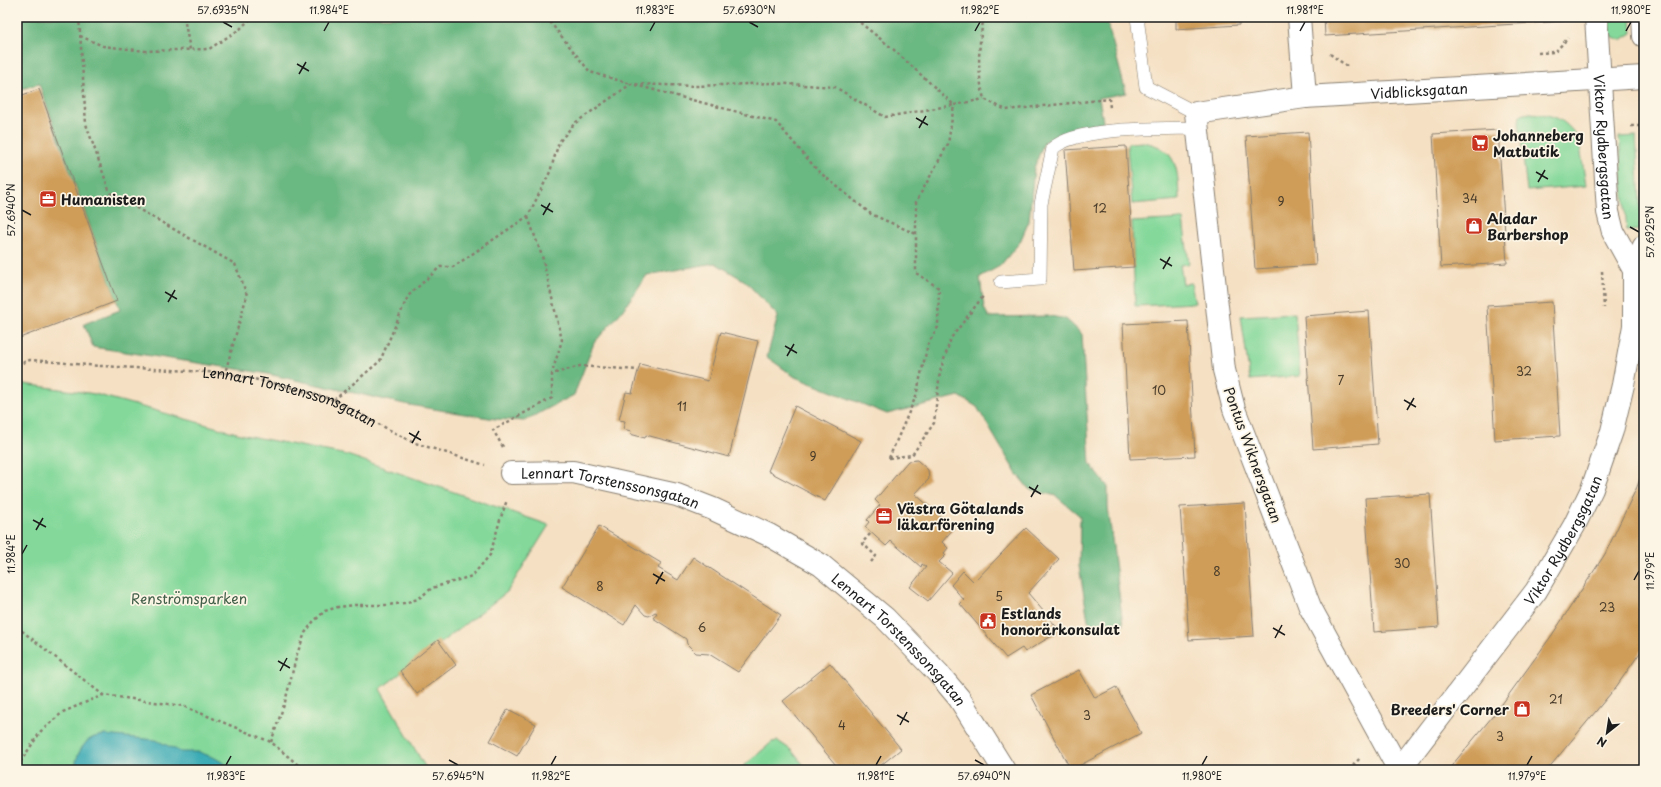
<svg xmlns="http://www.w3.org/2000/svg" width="1661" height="787" font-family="'Playpen Sans',sans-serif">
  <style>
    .green { fill: #83d89a; stroke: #507a5b }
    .forest { fill: #6ab882; stroke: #436a4f }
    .water { fill: #3aabb5; stroke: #2b6468 }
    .building { fill: #cf9d58 }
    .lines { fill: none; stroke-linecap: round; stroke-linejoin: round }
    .lane-casing { stroke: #887e70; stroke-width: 14 }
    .street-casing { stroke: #887e70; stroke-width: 24 }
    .path { stroke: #887e70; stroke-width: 2.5; stroke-dasharray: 3 3; stroke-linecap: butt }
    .lane { stroke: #fff; stroke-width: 13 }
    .street { stroke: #fff; stroke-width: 22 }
    .ticks { fill: none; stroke: #1c1c1c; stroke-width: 1.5 }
    .labels { text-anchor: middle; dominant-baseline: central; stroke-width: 3.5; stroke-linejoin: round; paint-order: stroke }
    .number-label { font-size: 12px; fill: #493c2b }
    .street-label { font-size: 14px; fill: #1c1c1c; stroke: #fcf5e5 }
    .poi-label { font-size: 14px; font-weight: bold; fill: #1c1c1c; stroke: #fcf5e5; text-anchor: start }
    .park-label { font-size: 14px; fill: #405e48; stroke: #fcf5e5 }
    .neatline { fill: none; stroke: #1c1c1c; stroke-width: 1.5 }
    .ticks-label { font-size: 10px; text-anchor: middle; fill: #1c1c1c }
  </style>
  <rect width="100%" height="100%" fill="#fcf5e5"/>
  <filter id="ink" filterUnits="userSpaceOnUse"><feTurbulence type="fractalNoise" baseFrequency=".025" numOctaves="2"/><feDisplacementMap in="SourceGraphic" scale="8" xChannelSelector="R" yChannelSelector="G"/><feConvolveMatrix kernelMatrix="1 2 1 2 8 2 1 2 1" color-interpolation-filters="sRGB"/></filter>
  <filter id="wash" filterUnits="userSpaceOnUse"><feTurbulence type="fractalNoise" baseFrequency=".012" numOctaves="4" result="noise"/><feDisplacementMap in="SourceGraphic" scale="16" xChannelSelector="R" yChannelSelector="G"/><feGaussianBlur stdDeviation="0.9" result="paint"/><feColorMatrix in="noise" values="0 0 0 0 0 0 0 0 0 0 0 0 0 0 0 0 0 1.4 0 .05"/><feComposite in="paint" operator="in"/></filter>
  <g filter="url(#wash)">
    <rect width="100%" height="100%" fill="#f5e0c3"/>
    <path class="green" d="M1610,17H1631L1632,33L1621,40L1611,36Z
      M1530,113C1555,115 1564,118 1579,139L1586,186L1527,191L1519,122L1520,115Z
      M1636,136L1641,218L1639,230L1627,231L1619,137Z
      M1143,142C1178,148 1178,170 1179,200L1132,204L1127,145L1129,143Z
      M1183,219L1189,264L1180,265L1183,284L1191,283L1195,303L1135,306L1132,222Z
      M1295,313L1300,376L1250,380L1241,316Z
      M17,383L95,394L244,435L347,455L549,525L507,592L380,689L427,770H17Z
      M778,741L791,750L808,770H739L772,742Z"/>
    <path class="forest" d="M17,17H1106L1126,93L1099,98L1104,127L1064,134L1044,142L1034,168L1029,221L1020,242L1000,266L980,277L984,308L989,317L1050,316L1066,319L1082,334L1090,464L1108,487V507L1123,625L1097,631L1088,620L1079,566L1080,516L1056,496L1029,489L1016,473L977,407L959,396L887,414L795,377L767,357L778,316L745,281L715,263L647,275L622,311L594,343L574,395L524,421L495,419L409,405L263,373L93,347L84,324L120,310L39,84L17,90Z"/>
    <path class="water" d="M105,735L156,740L181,752H199L215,758L236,770H76C74,759 82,743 92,738C96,736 101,736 105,735Z"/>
    <g id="blocks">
      <path class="building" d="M1176,17H1239V25L1176,29Z
        M1324,17H1563L1564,21L1325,36Z
        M39,89L117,301L17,339V97Z
        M1498,130L1507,263L1441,267L1433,134Z
        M1308,132L1316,265L1255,269L1246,136Z
        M1126,146L1134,267L1074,271L1065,150Z
        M1552,302L1560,436L1495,440L1487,306Z
        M1369,311L1378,444L1313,449L1304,316Z
        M1188,321L1195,456L1130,459L1123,324Z
        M721,332L758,341L729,457L646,435L645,438L630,434L631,431L623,429L625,421L619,420L626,392L632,393L640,364L708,381Z
        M795,406L861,441L825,501L768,471Z
        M917,460L928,470L929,479L915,494L954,528L942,542L948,548L944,553L946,555L939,562L952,573L928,601L910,587L926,567L922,564L921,567L891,541L886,546L865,527L869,522L867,520L880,505L875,500L908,461Z
        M1644,467V647L1616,687L1547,770H1448L1497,711L1552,635L1605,554L1637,487Z
        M1430,494L1439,627L1374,632L1365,498Z
        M1245,503L1254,636L1189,640L1180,507Z
        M599,526L661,563L658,568L678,580L693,557L781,615L738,672L709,654L696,653L687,644L686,639L653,618L657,613L655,612L649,616L645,615L636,605L624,625L562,587Z
        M1026,528L1059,559L1028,593L1060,631L1025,652L1022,648L1006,658L960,604L964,600L951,585L963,571L974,582Z
        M438,640L456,665L417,694L400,671Z
        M830,663L901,749L875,770H840L783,701Z
        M1079,670L1095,698L1116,687L1141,733L1071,770L1031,695Z
        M508,709L536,724L517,756L490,741Z"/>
    </g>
  </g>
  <g filter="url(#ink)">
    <use href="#blocks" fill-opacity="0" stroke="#887e70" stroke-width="1"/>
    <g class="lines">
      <defs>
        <path id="lane" d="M1137,17L1146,87L1196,113
          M1001,282L1040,279L1041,204L1053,148C1079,126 1162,129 1197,128"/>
        <g id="street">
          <path d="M1299,17L1305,97"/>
          <path id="s2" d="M1596,17L1608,212L1613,232L1634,270"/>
          <path d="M1643,17L1644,36"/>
          <path id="s3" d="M511,473L573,472L677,495L713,509L769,535L821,565L885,618L938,673L959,698L1004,770"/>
          <path id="s4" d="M1399,770L1310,607L1234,409L1224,370L1196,113L1305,97L1644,77"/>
          <path id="s5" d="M1399,770L1536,591L1574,526L1592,489L1612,431L1623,385L1634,326V270L1644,246"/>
        </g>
      </defs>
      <use href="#lane" class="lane-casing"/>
      <use href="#street" class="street-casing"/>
      <g class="path">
        <path d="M79,17L86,124L110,193L235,264L247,295L225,373"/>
        <path d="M184,17L190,50"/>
        <path d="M546,17L590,72L631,84"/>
        <path d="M984,17C978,45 977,72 984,99L1006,110L1109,99L1110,108"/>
        <path d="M80,36L103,46L145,51L209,49L240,29L252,17"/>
        <path d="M1538,53L1555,52L1568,38"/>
        <path d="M1330,54L1347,66"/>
        <path d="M635,85L776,122L818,171L871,214L916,234"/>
        <path d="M1631,126H1644"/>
        <path d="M528,217L542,256L562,340L552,373"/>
        <path d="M1602,271L1604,308"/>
        <path id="s1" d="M17,365L30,360L101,366L225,373L282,385L334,400L412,442L485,465"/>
        <path d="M334,400L380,361L408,296L440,267H453L528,216L550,172L559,142L575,123L631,84L697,86L772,83L835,87L885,117L954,105L893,49L853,17"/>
        <path d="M503,447L493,430L552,398V374L580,366L638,370"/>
        <path d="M889,458L916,396L928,344L938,327L939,288L916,273V202L948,144L954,105L984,99"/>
        <path d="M889,458L912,455L934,423L940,372L951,338L984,295"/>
        <path d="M871,562L876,556L862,543L871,533"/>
        <path d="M17,627L103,695"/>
        <path d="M1396,703L1404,715"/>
        <path d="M271,742L285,702L297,654L305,633L313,622L325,611L338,607L355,605H387L404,603L418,599L432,588L472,576L490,555L500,520L507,500"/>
        <path d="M17,767L41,731L63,712L103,695L183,706L271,742L304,770"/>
        <path d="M1349,770L1361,757"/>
      </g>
      <use href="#lane" class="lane"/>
      <use href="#street" class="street"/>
    </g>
  </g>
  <path class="ticks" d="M223,22L232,27M749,22L758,27M324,31L329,22M650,31L655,22M975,31L980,22M1300,31L1305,22M1626,31L1631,22M297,64L309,71M299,74L306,62M916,118L928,125M919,128L926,116M1536,172L1548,179M1538,182L1545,170M541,205L553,212M22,210L31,215M543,215L550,203M1630,227L1639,232M1160,259L1172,266M1163,269L1170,257M165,292L177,299M168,302L175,290M785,346L797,353M787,356L794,344M1404,400L1416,407M1407,410L1414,398M409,433L421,440M412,443L419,431M1029,487L1041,494M1031,497L1038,485M33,520L46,527M36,530L43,518M22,554L27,545M653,574L665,581M1634,580L1639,571M656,584L663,572M1273,628L1285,635M1275,638L1282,625M278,661L290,668M280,671L287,658M897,715L909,722M900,725L907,712M449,760L458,765M975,760L984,765M226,765L231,756M551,765L556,756M876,765L881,756M1202,765L1207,756M1527,765L1532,756"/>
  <defs>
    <symbol id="supermarket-square" viewBox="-11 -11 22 22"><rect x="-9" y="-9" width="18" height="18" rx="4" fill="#c8321e" stroke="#fcf5e5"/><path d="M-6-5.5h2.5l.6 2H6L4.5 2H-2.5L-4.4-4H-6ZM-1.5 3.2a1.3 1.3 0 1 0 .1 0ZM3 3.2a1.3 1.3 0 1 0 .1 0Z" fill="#fff"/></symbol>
    <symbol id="office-square" viewBox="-11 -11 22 22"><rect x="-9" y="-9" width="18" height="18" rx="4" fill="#c8321e" stroke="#fcf5e5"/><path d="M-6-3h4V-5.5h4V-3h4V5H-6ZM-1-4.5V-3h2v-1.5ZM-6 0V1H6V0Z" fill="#fff"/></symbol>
    <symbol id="shop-square" viewBox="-11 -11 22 22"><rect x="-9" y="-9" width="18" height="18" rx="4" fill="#c8321e" stroke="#fcf5e5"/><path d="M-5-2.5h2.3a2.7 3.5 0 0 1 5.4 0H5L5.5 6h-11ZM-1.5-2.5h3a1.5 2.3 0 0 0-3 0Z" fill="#fff"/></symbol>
    <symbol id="civic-square" viewBox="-11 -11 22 22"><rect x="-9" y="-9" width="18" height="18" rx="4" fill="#c8321e" stroke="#fcf5e5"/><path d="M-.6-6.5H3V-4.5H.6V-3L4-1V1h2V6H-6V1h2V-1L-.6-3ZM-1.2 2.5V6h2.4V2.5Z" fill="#fff"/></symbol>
  </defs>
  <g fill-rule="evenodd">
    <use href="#supermarket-square" x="1470" y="133" width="20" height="20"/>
    <use href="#office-square" x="38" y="189" width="20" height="20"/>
    <use href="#shop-square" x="1464" y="216" width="20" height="20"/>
    <use href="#office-square" x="874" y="506" width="20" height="20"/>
    <use href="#civic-square" x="978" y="611" width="20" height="20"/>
    <use href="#shop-square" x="1512" y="699" width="20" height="20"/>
  </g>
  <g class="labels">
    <g class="number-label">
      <text x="1470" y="198">34</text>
      <text x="1281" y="201">9</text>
      <text x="1100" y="208">12</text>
      <text x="1524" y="371">32</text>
      <text x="1341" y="380">7</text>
      <text x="1159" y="390">10</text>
      <text x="682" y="406">11</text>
      <text x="813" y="456">9</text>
      <text x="1402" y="563">30</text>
      <text x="1217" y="571">8</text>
      <text x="600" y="586">8</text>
      <text x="999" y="596">5</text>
      <text x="1607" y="607">23</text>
      <text x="702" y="627">6</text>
      <text x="1556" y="699">21</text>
      <text x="1087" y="715">3</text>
      <text x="842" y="725">4</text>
      <text x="1500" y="736">3</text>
    </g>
    <g class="street-label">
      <text stroke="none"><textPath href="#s4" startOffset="921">Vidblicksgatan</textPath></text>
      <text stroke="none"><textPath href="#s2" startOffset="130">Viktor Rydbergsgatan</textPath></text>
      <text stroke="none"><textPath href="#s1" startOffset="278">Lennart Torstenssonsgatan</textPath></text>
      <text transform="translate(1253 455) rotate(70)">Pontus Wiknersgatan</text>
      <text stroke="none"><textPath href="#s3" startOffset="101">Lennart Torstenssonsgatan</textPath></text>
      <text stroke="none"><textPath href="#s5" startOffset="283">Viktor Rydbergsgatan</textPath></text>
      <text stroke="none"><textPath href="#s3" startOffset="437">Lennart Torstenssonsgatan</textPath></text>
    </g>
    <g class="poi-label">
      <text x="1493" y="135">Johanneberg<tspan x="1493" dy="16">Matbutik</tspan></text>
      <text x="61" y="199">Humanisten</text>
      <text x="1487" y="218">Aladar<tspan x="1487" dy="16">Barbershop</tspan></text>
      <text x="897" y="508">Västra Götalands<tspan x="897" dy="16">läkarförening</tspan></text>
      <text x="1001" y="613">Estlands<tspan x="1001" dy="16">honorärkonsulat</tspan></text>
      <text x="1509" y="709" text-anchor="end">Breeders' Corner</text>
    </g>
    <g class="park-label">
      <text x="189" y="598">Renströmsparken</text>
    </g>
  </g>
  <rect width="1661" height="787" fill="none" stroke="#fcf5e5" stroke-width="44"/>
  <g transform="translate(1607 733) rotate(210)" stroke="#fcf5e5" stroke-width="3" paint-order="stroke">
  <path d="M0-3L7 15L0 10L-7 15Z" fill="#1c1c1c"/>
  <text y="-6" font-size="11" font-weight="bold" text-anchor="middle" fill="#1c1c1c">N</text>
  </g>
  <rect x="22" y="22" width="1617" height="743" class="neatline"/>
  <g class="ticks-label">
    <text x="223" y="14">57.6935°N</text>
    <text x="329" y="14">11.984°E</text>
    <text x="655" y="14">11.983°E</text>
    <text x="749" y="14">57.6930°N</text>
    <text x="980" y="14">11.982°E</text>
    <text x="1305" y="14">11.981°E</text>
    <text x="1631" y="14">11.980°E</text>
    <text transform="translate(11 210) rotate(-90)" y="4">57.6940°N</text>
    <text transform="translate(1650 232) rotate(-90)" y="4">57.6925°N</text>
    <text transform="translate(11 554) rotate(-90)" y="4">11.984°E</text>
    <text transform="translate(1650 571) rotate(-90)" y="4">11.979°E</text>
    <text x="226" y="780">11.983°E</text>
    <text x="458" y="780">57.6945°N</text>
    <text x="551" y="780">11.982°E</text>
    <text x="876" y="780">11.981°E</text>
    <text x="984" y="780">57.6940°N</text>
    <text x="1202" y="780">11.980°E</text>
    <text x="1527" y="780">11.979°E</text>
  </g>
</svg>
